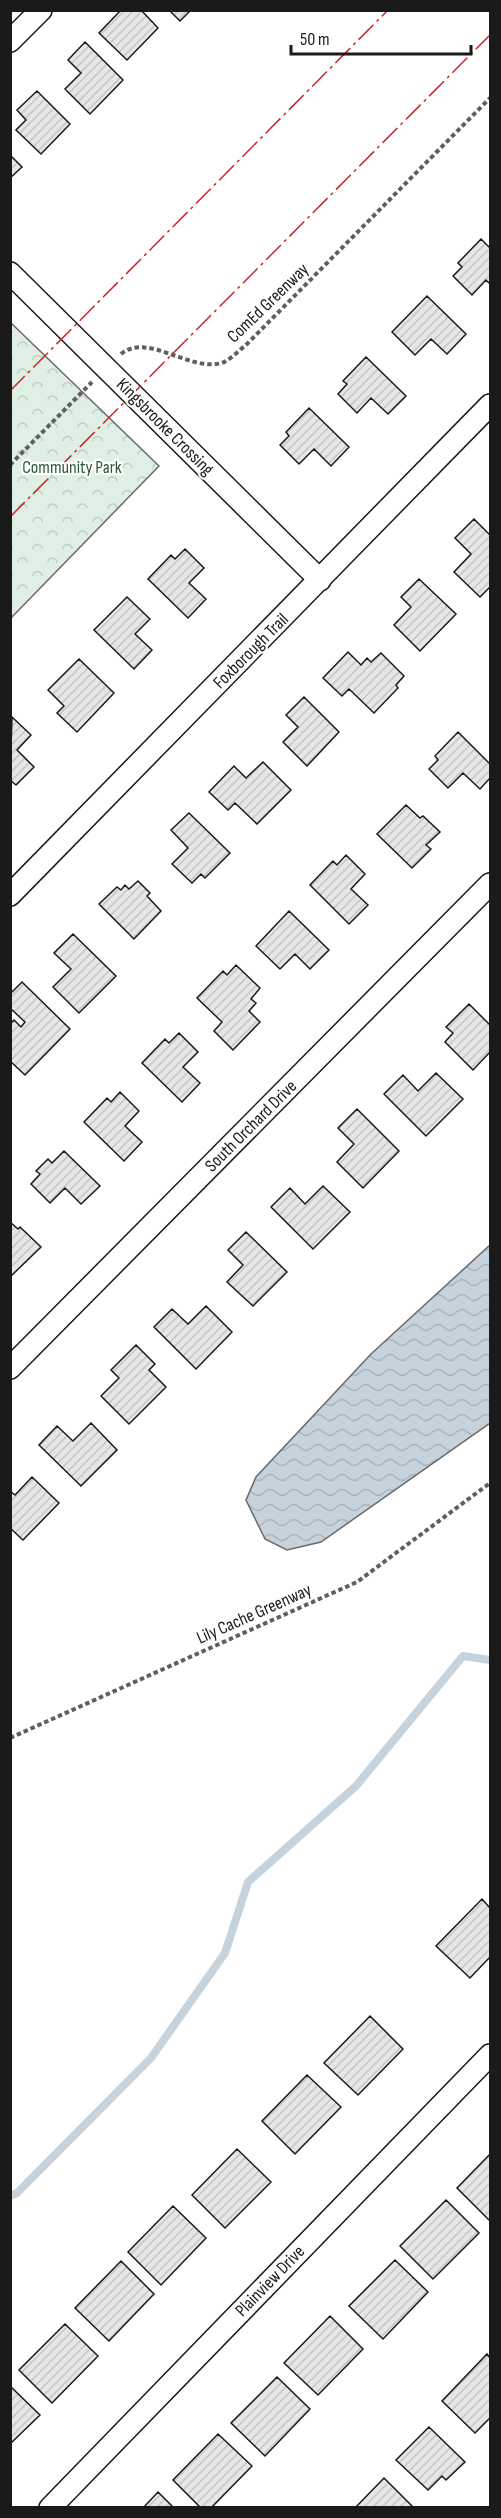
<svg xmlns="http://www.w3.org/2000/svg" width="501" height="2518" font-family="'Sofia Sans Condensed',sans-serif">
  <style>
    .park { fill: url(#park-crowns); stroke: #6a6a6a; stroke-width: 1.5 }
    .water { fill: url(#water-waves); stroke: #6a6a6a; stroke-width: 1.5 }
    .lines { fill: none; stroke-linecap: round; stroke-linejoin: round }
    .stream { stroke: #c6d2dc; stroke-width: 8 }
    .building { fill: url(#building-hatch); stroke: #1a1a1a; stroke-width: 1.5 }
    .minor-casing { stroke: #1a1a1a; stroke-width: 24 }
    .path { stroke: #5f5f5f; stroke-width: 4; stroke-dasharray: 4.5 3; stroke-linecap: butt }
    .minor { stroke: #fff; stroke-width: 21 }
    .power { stroke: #c62828; stroke-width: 1.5; stroke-dasharray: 21 4.5 3 4.5; stroke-linecap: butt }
    .labels { text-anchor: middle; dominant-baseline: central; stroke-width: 4.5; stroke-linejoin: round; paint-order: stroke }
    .street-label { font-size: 18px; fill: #1a1a1a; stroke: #fff }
    .park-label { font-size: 18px; fill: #2b5a34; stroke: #fff }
  </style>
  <defs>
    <pattern id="park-crowns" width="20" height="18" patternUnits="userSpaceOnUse" patternTransform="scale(1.5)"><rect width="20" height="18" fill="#e0efe3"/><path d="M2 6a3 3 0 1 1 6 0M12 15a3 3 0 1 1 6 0" fill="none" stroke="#c0ccc2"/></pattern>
    <pattern id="water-waves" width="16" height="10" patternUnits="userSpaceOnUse" patternTransform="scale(1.5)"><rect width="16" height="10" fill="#c6d2dc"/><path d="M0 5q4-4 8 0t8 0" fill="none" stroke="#aab4bc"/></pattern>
    <pattern id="building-hatch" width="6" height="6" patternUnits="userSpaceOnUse" patternTransform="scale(1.5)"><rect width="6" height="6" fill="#e6e6e6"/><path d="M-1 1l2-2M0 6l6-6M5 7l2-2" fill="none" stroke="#c5c5c5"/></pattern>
  </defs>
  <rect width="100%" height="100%" fill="#fff"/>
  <path class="park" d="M10,322L159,466L11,618H10Z"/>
  <path class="water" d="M490,1245V1423L321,1542L287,1550L265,1539L246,1500L256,1477L371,1354Z"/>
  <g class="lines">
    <path class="stream" d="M10,2196L17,2193L151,2058L225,1953L248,1882L356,1786L463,1656L490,1660"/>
  </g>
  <path class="building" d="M121,10H141L158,28L127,60L99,33Z
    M169,10H191L180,21Z
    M85,42L123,80L90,114L65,89L81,73L68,60Z
    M37,91L70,124L41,154L16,130L26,120L17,110Z
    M10,155L22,167L10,178Z
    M481,239L490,248V284L486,280L472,295L453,276L462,267L458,263Z
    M427,296L466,334L447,354L431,339L415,355L392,332Z
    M366,357L406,396L388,414L371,398L357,413L338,394L347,384L343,381Z
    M309,408L349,447L331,466L314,449L299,464L280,445L289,436L286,432Z
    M474,519L490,535V587L480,597L454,572L471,554L455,538Z
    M185,549L204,568L189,583L206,599L188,618L148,579L171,555L175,559Z
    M419,579L456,614L420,651L394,625L411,607L401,597Z
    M127,597L150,619L135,634L152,650L134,669L94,630Z
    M348,652L361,665L367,658L371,662L381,653L404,676L396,685L398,688L374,713L349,689L342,696L323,678Z
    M79,659L114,693L77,732L57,713L64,706L48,690Z
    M304,697L339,732L307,766L283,742L298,727L286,715Z
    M12,717L31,735L17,750L34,767L16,785L10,780Z
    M458,732L490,764V778L480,789L463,773L448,788L429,769L438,760L435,756Z
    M263,762L291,790L257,824L235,803L228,810L209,792L234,766L246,778Z
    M406,805L420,818L423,816L440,832L426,845L431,849L412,868L377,834Z
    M189,813L230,853L205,878L201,874L192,883L172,864L188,848L171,830Z
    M346,855L365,874L351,889L368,905L349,924L310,885L333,861L337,865Z
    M138,881L150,893L147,896L161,911L134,939L99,904L117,887L121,890L125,885L129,889Z
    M289,911L329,950L310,969L295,954L280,969L256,946Z
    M73,934L116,976L79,1013L53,987L71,969L54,953Z
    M236,965L260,988L251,999L256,1003L249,1011L260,1022L233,1050L214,1031L222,1022L197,998L223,971L227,975Z
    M22,982L70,1029L25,1075L10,1061V1024L14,1020L21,1027L25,1022L10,1008V994Z
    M469,1004L490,1025V1052L473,1070L445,1042L453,1033L446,1027Z
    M179,1033L198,1052L183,1067L200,1083L182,1102L142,1063L165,1039L169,1043Z
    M436,1073L463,1099L426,1136L384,1094L403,1075L418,1091Z
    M120,1092L139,1111L125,1126L142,1142L124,1161L84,1122L107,1098L111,1102Z
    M357,1109L399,1151L363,1188L337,1162L354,1144L338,1128Z
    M64,1151L100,1186L81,1204L65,1188L50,1203L31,1184L40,1174L36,1171L48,1159L52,1163Z
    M323,1186L350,1212L313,1249L271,1207L290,1188L305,1204Z
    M10,1222L18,1229L20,1227L41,1247L10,1277Z
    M246,1232L287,1272L253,1306L227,1282L243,1265L228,1250Z
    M206,1306L232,1332L196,1369L154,1327L172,1309L188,1324Z
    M136,1345L155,1364L149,1370L166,1387L129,1424L101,1396L119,1378L111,1370Z
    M91,1423L117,1450L81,1486L39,1445L57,1426L73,1441Z
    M32,1477L59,1503L23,1540L10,1528V1491L15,1495Z
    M482,1899L490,1908V1957L470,1978L436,1946Z
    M370,2016L403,2049L358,2095L324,2063Z
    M307,2075L341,2107L295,2154L262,2121Z
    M237,2149L271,2182L225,2228L192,2195Z
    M490,2154V2221L457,2188Z
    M446,2200L479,2233L433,2279L400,2246Z
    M173,2206L206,2238L161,2285L128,2252Z
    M395,2260L428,2292L383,2339L349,2306Z
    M121,2261L154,2294L109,2341L75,2308Z
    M330,2316L363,2349L318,2395L284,2363Z
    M65,2324L98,2356L52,2403L19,2370Z
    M487,2354L490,2358V2418L475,2433L442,2401Z
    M277,2377L310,2409L265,2456L231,2423Z
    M10,2386L40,2415L10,2444Z
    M429,2427L465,2462L446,2480L442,2476L428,2490L396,2460Z
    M218,2434L252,2466L211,2508H201L173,2480Z
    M384,2478L414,2508H355Z
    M158,2492L174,2508H143Z"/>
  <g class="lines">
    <defs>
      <path id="minor" d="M10,41L41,10
        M10,273L320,580
        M10,895L490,405
        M10,1368L490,884
        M50,2508L490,2055"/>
    </defs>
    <use href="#minor" class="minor-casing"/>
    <path class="path" d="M121,354C148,332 189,372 222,363C230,360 238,351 245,346L490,98
      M10,465L92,382
      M10,1738L357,1582L490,1483"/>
    <use href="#minor" class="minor"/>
    <path class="power" d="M10,391L388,10
      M10,517L490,35"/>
  </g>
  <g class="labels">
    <g class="street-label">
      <text transform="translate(268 303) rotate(-44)">ComEd Greenway</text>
      <text transform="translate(165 427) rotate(45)">Kingsbrooke Crossing</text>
      <text transform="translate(251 651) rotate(-45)">Foxborough Trail</text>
      <text transform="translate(251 1126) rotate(-45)">South Orchard Drive</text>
      <text transform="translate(254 1614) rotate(-24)">Lily Cache Greenway</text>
      <text transform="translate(270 2281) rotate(-46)">Plainview Drive</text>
    </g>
    <g class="park-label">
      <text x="72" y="467">Community Park</text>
    </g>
  </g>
  <rect width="501" height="2518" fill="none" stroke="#1a1a1a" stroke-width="24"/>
  <path d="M291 45v9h180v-9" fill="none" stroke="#1a1a1a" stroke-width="3"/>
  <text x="300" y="45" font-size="18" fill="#1a1a1a" stroke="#ffffff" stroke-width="4.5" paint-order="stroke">50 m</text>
</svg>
